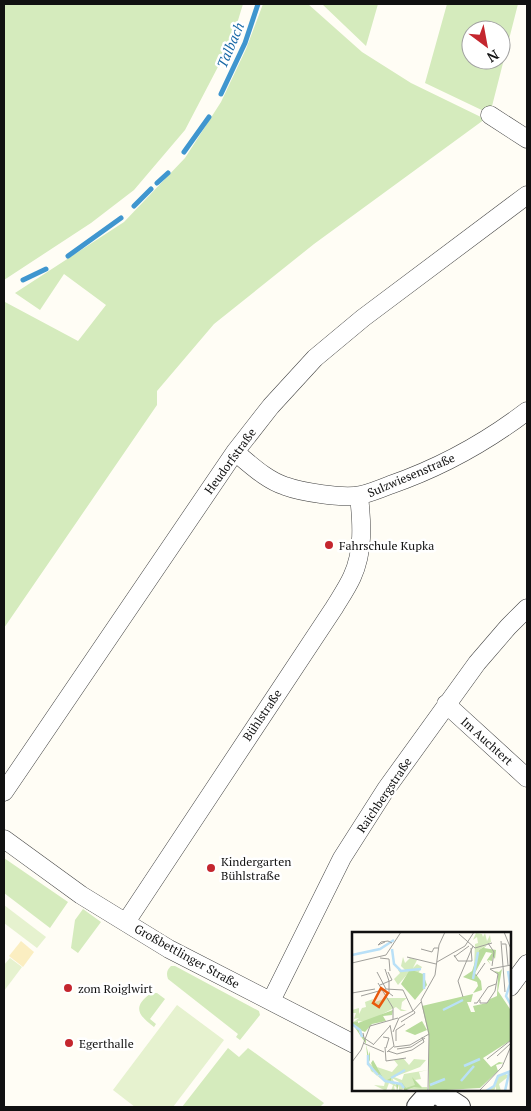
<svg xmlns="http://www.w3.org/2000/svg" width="531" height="1111" font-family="'PT Serif',serif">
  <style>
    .green { fill: #d5ebbd; fill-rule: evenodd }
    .sand { fill: #fbeec1 }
    .pitch { fill: #e6f2cf }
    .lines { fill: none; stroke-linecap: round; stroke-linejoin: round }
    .stream { stroke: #3f96cf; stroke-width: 5 }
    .minor-casing { stroke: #444; stroke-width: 19 }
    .tertiary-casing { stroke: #444; stroke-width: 24 }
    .minor { stroke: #fff; stroke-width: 18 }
    .tertiary { stroke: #fff; stroke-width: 22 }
    .poi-dot { fill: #c4262e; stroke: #fff; stroke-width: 2 }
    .labels { text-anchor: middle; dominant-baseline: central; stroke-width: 5; stroke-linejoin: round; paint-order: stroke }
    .street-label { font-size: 12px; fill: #111; stroke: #fff }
    .poi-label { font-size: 12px; fill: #111; stroke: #fff; text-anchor: start }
    .water-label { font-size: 14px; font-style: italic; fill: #1768a6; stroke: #fff }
    .inset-river { fill: none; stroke: #b9e0f7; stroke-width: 2.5 }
    .inset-road { fill: none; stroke: #a09f9a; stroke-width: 1 }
    .view { fill: #e8590c; fill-opacity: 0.15; stroke: #e8590c; stroke-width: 2.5 }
    .inset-edge { fill: none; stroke: #111; stroke-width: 2.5 }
  </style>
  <rect width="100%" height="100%" fill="#fffdf5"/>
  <path class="green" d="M4,4H243L232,40L185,130L134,190L91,223L4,280Z
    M263,4H308L362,52L411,83L485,119L314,244L214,324L157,391V405L4,628V304L5,302L78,341L106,305L64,274L40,310L15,293L124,222L185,158L221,102L246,49Z
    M322,4H378L366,46Z
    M447,4H518L490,114L425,83ZM471,30H501V60H471Z
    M4,858L68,902L50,928L4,893Z
    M83,909L101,922L78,953L71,948L75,920Z
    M171,966H175L259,1011L260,1015L240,1040L236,1037L238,1034L168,979C166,973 167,970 171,966Z
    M151,993H157L165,999L150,1019L156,1024L154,1027C138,1015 132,1007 151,993Z
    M228,1048L239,1057L248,1048L324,1103L320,1107H182Z"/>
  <path class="sand" d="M21,941L34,952L23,967L9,956Z"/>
  <path class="pitch" d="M4,905L46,937L37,948L4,923Z
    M10,958L22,967L4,991V965Z
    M177,1005L224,1040L173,1107H135L113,1090Z"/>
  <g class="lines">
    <path class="stream" d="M221,94L245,43L258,4
      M184,152L209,117
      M157,183L168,173
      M134,206L151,189
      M68,256L121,218
      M23,280L46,269"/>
    <defs>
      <path id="minor" d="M490,115L527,139
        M235,452C250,464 266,480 285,486C301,492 344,499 361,495C370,493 380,489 390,485C439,468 485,443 527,411
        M446,704L527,778
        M4,792L235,452L271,406L315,358L363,318L527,195
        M4,839L81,895L169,949L354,1044
        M126,922L334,608C340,598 347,588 352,577C364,551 362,523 359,496
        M510,987L527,964
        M271,1001L342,858L386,789L477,663L508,627L527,608"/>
      <path id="tertiary" d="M418,1107L433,1090L459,1107"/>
    </defs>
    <use href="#minor" class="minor-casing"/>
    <use href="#tertiary" class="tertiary-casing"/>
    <use href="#minor" class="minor"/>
    <use href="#tertiary" class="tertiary"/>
  </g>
  <g class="poi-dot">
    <circle cx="329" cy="545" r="5"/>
    <circle cx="211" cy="868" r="5"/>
    <circle cx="68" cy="988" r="5"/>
    <circle cx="69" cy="1043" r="5"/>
  </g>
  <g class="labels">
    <g class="street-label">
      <text transform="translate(230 461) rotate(-54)">Heudorfstraße</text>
      <text transform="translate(411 475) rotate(-23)">Sulzwiesenstraße</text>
      <text transform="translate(262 715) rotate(-56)">Bühlstraße</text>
      <text transform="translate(487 741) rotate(42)">Im Auchtert</text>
      <text transform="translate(384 795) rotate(-56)">Raichbergstraße</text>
      <text transform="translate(187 956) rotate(29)">Großbettlinger Straße</text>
    </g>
    <g class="poi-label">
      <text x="339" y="545">Fahrschule Kupka</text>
      <text x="221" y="861">Kindergarten<tspan x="221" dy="14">Bühlstraße</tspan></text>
      <text x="78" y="988">zom Roiglwirt</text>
      <text x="79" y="1043">Egerthalle</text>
    </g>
    <g class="water-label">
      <text transform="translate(230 45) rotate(-67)">Talbach</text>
    </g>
  </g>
  <g transform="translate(352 932)">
    <rect width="159" height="159" fill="#fffdf5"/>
    <path d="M124,1L130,2L131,5L133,1L135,9L138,3L139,10L127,18L122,35L123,12L126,11L125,5L121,8ZM51,25L53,31L58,26L65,28L61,36L65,32L70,35L65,43L58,39L46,53L42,47L48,41L46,38H53L49,34ZM35,66H55L50,70L49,77L55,79H49L44,75L15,90L5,89L3,91H0L7,86L2,87L4,81H0V78L7,76V82L10,76L14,75L13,70L21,67L20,71ZM51,126L57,133L62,127L74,128L68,135L42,145L50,148L52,142L76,138L67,140L69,147L63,148L70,155H75L76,159L53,156L47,159V150L40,146L45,155L42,154L43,159H39L41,153L37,151L34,159L22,153L32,154L33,150L19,139L16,130L25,137L21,140L33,149L25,135L40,140L46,133L42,128ZM152,141L157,144L147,152L149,159H144V154L142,159H134L143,154L146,144Z" fill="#d5ebbd"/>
    <path d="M135,13L132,16L144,18L143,27L141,24L140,29L136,28L139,33L135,28L140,21L134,20L123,41L129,49L130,58L121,61L126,54L125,50L111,45L120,39L127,18ZM150,37L146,59L158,77L159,108L131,126L139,135L147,130L152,131L144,133L146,139L128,156L77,159V105L70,74L121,62L119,70H115L119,80H123L121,74L135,71L138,67L145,64L146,42L142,39L147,40ZM60,38L71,42L75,53L63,68L49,52L57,39L51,38ZM18,78L9,88L6,89V91L41,78L40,83L31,84L34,89L20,92L13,100L8,98L7,100L14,108V112L0,91L9,88ZM70,89L75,98L63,103L53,99ZM14,112L17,125V119L18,122V128L16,131L23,140L19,131L21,128L33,149L39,146V151H50L54,156L63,153L60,145L70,156L62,155L52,159V155L47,152L45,159L44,152L32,149L16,132Z" fill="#b9dc9c"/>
    <path class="inset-river" d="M40,17L42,32L49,39L69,37M0,23L28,17L42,8M156,39L158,52L154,64L159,73M121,47L126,20M72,57V41M91,78L111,68M0,92L8,98L10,105M16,123V132L26,143M112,134L128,127M27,143L33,149L49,152L52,156M39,146L53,138M109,149L122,134M78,153L93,147M134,159L142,154L146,144L159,139M153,159L157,141"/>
    <path class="inset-road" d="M152,0L159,17M107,2L123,16L140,11M149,9L153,60M33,10L26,13L29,10L36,9L40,11M136,11L142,20L140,34M150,12H154L156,33M69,17L80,20L82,16H86M102,23L106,29H120L119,16M55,25L84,32M102,25L117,14M28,26L37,27L38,39M85,30L113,14L122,0M0,31L34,23L49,0M33,37L37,49V61L41,64M138,37L159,33M25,40L34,57M124,44L133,31M26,51L41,76V87M28,53L40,48L36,40M0,61L23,57M9,64L34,57L51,58L61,79M111,65L106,49L121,14M128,68V71H135L143,59L146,42L138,37M122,71H125L136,55L144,52M47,86L61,79L69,70M49,90L63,81L62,79M41,100L47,86M11,101L12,106L21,112M31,105L37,106L34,116M44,109V98L53,92M11,111L32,120M21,113L38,94M33,115L34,129L54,126M42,115L58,113L77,102M45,117L59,115L73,106M36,119L45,122L60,118L72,110L70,105M35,120L42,114L38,93M145,124L158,112M135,127L159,108M0,130L9,118L18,94L46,86M76,159L77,102L69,68L83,43L87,13L93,0M127,159L150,135L159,114"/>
    <path class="view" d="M29,56L36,61L27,75L21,71Z"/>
    <rect width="159" height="159" class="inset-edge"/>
  </g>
  <rect width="531" height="1111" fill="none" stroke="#111111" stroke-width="10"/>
  <g transform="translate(486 45) rotate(148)"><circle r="24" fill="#ffffff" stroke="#a0a0a0"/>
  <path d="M0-4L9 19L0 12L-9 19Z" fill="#c4262e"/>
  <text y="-8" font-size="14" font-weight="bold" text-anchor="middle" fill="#111111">N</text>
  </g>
</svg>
